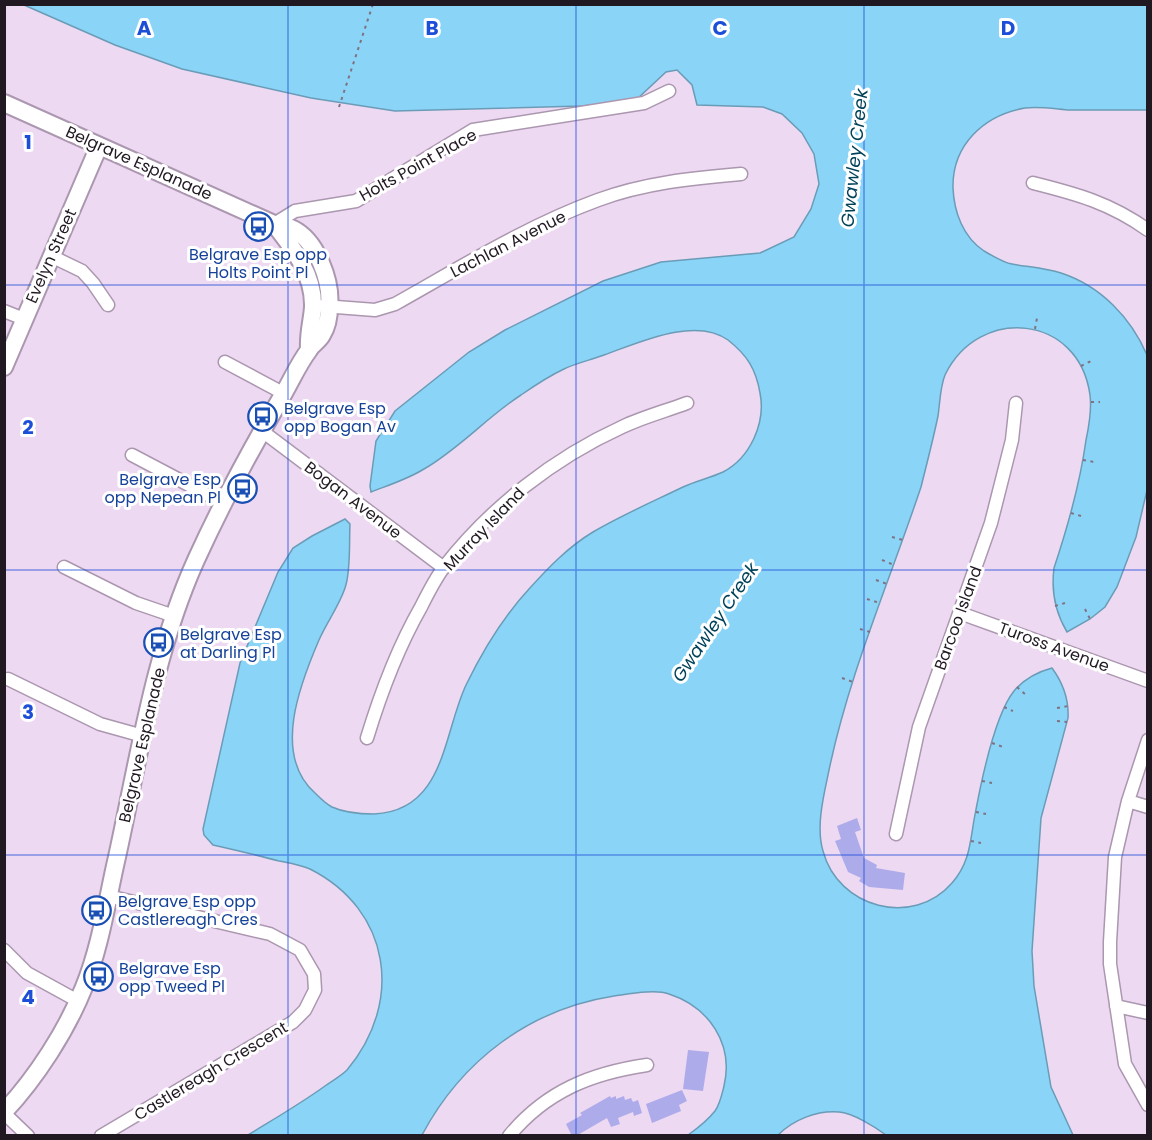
<svg xmlns="http://www.w3.org/2000/svg" width="1152" height="1140" font-family="Poppins,sans-serif">
  <style>
    .water { fill: #8ad4f7; stroke: #6a9cb7; stroke-width: 1.5 }
    .building { fill: #aeabea }
    .lines { fill: none; stroke-linecap: round; stroke-linejoin: round }
    .street-casing { stroke: #ab97af; stroke-width: 15 }
    .secondary-casing { stroke: #ab97af; stroke-width: 20 }
    .path { stroke: #807282; stroke-width: 2; stroke-dasharray: 3 4.5; stroke-linecap: butt }
    .street { stroke: #fff; stroke-width: 12 }
    .secondary { stroke: #fff; stroke-width: 16 }
    .grid { fill: none; stroke: #1d4ed8; stroke-width: 1.5; stroke-opacity: 0.55 }
    .labels { text-anchor: middle; dominant-baseline: central; stroke-width: 6; stroke-linejoin: round; paint-order: stroke }
    .street-label { font-size: 16px; fill: #211922; stroke: #fff }
    .transit-label { font-size: 16px; fill: #164399; stroke: #fff; text-anchor: start }
    .water-label { font-size: 18px; font-style: italic; fill: #00425a; stroke: #fff }
    .grid-label { font-size: 20px; text-anchor: middle; font-weight: bold; fill: #1d4ed8; stroke: #fff; stroke-width: 6; stroke-linejoin: round; paint-order: stroke }
  </style>
  <rect width="100%" height="100%" fill="#eed9f2"/>
  <path class="water" d="M24,5H1147V110C1122,110 1096,110 1070,110C1056,109 1039,106 1025,108C984,115 952,145 953,188C954,212 963,237 984,251C991,255 1004,263 1012,264C1028,267 1045,268 1061,273C1101,286 1131,318 1147,355L1148,486L1136,537L1117,587L1105,607L1090,619L1067,632C1055,612 1051,591 1054,568C1068,526 1080,484 1086,440C1089,426 1092,410 1090,395C1079,314 979,305 945,375C940,387 940,403 938,416C933,440 927,463 921,487C889,583 848,676 828,775C823,798 816,828 823,851C838,908 913,928 952,883C969,864 970,844 974,820C980,787 994,716 1014,691C1024,679 1037,672 1052,668C1063,683 1069,700 1068,718L1041,818L1032,951L1034,986L1051,1087L1073,1135H886C875,1127 853,1113 839,1112C817,1110 793,1120 778,1135H688C698,1128 707,1121 715,1111C720,1104 722,1094 724,1086C734,1044 709,1007 669,994C655,989 629,994 614,996C530,1009 462,1060 422,1135H248C274,1119 300,1104 325,1086C332,1081 341,1076 347,1070C404,1002 391,910 310,869C301,865 289,863 279,861C257,855 235,850 213,845L204,835L203,829L240,663L278,572L293,548L312,536L345,519L350,524C349,542 351,572 345,588C339,606 327,622 319,640C300,684 272,755 315,793C320,798 326,804 332,807C345,813 360,814 374,814C445,811 443,734 466,685C483,650 503,617 529,589C548,568 568,547 593,532C622,515 652,502 683,487C696,481 710,478 723,472C750,458 766,423 760,393C756,369 747,355 728,340C695,316 638,343 604,355C591,360 576,363 564,369C549,376 534,386 521,395C487,417 459,449 424,469C408,479 389,485 371,492L370,486L376,441L395,411L469,352L505,330L603,281L661,262L760,253L794,237L811,209L819,184L814,154L802,133L782,114L763,107L697,105L692,85L677,70L666,72L636,100L582,106L395,111L311,98L182,69L115,45Z"/>
  <path class="building" d="M857,818L861,830L855,832L864,858L877,865L876,868L905,873L903,890L869,887L859,881L861,878L848,872L835,841L841,839L837,826Z
    M688,1050L709,1052L703,1091L683,1089Z
    M682,1090L687,1101L679,1105L681,1111L652,1123L646,1104Z
    M610,1096L611,1098L616,1096V1099L624,1096L625,1100L631,1098L633,1102L638,1100L642,1113L634,1116L633,1112L618,1118L620,1124L611,1127L607,1118L576,1136H572L566,1124L582,1115L580,1113Z"/>
  <g class="lines">
    <defs>
      <path id="street" d="M1033,183C1077,194 1110,203 1148,230
        M274,224L295,211L356,201L473,130L644,103L669,91
        M51,256L82,271L93,283L108,305
        M323,306L375,310L395,304C461,267 527,226 598,200C644,183 693,178 741,174
        M4,311L24,319
        M225,362L283,393
        M262,431L444,568
        M132,455L225,504
        M64,567L136,603L174,616
        M960,613L1148,681
        M8,679L100,724L143,736
        M367,738C381,692 397,649 421,607C428,593 435,579 444,567C491,507 554,458 622,427C643,417 666,411 687,403
        M1148,740L1128,801L1115,857L1110,942V964L1125,1064L1148,1105
        M1128,801L1148,807
        M896,834L919,727L991,523L1012,440L1016,403
        M4,950L27,973L78,1001
        M1116,1006L1148,1013
        M4,1113L28,1136
        M101,1136L293,1022L305,1010L315,990L314,974L300,950L270,934L108,896
        M509,1136C546,1091 592,1073 647,1065"/>
      <path id="secondary" d="M4,103L274,224C280,225 288,226 293,229C317,241 332,282 329,307C329,316 327,327 322,335C319,341 312,344 309,350C299,363 292,379 284,393C252,447 222,503 196,560C154,653 139,757 117,857C107,900 101,945 84,987C67,1030 36,1078 4,1112
        M274,224C293,248 314,274 313,307C312,321 308,334 309,348
        M4,367L99,146"/>
    </defs>
    <use href="#street" class="street-casing"/>
    <use href="#secondary" class="secondary-casing"/>
    <path class="path" d="M339,107L373,4
      M1035,329L1037,318
      M1081,366L1091,361
      M1091,402H1100
      M1083,460L1094,462
      M1071,513L1081,516
      M892,537L903,540
      M882,560L894,565
      M876,580L887,584
      M867,599L880,603
      M1055,606L1065,603
      M1085,609L1090,619
      M860,629L870,632
      M842,678L853,682
      M1017,687L1026,695
      M1004,707L1013,711
      M1057,708L1068,706
      M1057,721L1067,722
      M992,743L1003,747
      M982,781L992,783
      M976,812L986,814
      M971,841L981,843"/>
    <use href="#street" class="street"/>
    <use href="#secondary" class="secondary"/>
  </g>
  <path class="grid" d="M288,4V1136M576,4V1136M864,4V1136M4,285H1148M4,570H1148M4,855H1148"/>
  <defs>
    <symbol id="bus-ring" viewBox="-11 -11 22 22"><circle r="9.5" fill="#fff" stroke="#1a4fb4" stroke-width="1.5"/><path d="M-5-6H5V4H4V6H2V4H-2V6H-4V4H-5ZM-3.5-4V0h7V-4ZM-3.5 1.2v1.5H-2V1.2ZM2 1.2v1.5H3.5V1.2Z" fill="#1a4fb4"/></symbol>
  </defs>
  <g fill-rule="evenodd">
    <use href="#bus-ring" x="242" y="210" width="33" height="33"/>
    <use href="#bus-ring" x="246" y="400" width="33" height="33"/>
    <use href="#bus-ring" x="226" y="472" width="33" height="33"/>
    <use href="#bus-ring" x="142" y="626" width="33" height="33"/>
    <use href="#bus-ring" x="80" y="894" width="33" height="33"/>
    <use href="#bus-ring" x="82" y="960" width="33" height="33"/>
  </g>
  <g class="labels">
    <g class="street-label">
      <text transform="translate(139 163) rotate(24)">Belgrave Esplanade</text>
      <text transform="translate(418 165) rotate(-29)">Holts Point Place</text>
      <text transform="translate(508 244) rotate(-27)">Lachlan Avenue</text>
      <text transform="translate(51 256) rotate(-66)">Evelyn Street</text>
      <text transform="translate(353 500) rotate(37)">Bogan Avenue</text>
      <text transform="translate(484 529) rotate(-46)">Murray Island</text>
      <text transform="translate(958 618) rotate(-70)">Barcoo Island</text>
      <text transform="translate(1054 647) rotate(20)">Tuross Avenue</text>
      <text transform="translate(142 745) rotate(-77)">Belgrave Esplanade</text>
      <text transform="translate(211 1071) rotate(-31)">Castlereagh Crescent</text>
    </g>
    <g class="transit-label">
      <text x="258" y="254" text-anchor="middle">Belgrave Esp opp<tspan x="258" dy="18">Holts Point Pl</tspan></text>
      <text x="284" y="408">Belgrave Esp<tspan x="284" dy="18">opp Bogan Av</tspan></text>
      <text x="221" y="479" text-anchor="end">Belgrave Esp<tspan x="221" dy="18">opp Nepean Pl</tspan></text>
      <text x="180" y="634">Belgrave Esp<tspan x="180" dy="18">at Darling Pl</tspan></text>
      <text x="118" y="901">Belgrave Esp opp<tspan x="118" dy="18">Castlereagh Cres</tspan></text>
      <text x="119" y="968">Belgrave Esp<tspan x="119" dy="18">opp Tweed Pl</tspan></text>
    </g>
    <g class="water-label">
      <text transform="translate(854 158) rotate(-84)">Gwawley Creek</text>
      <text transform="translate(715 622) rotate(-56)">Gwawley Creek</text>
    </g>
  </g>
  <g class="grid-label">
    <text x="144" y="35">A</text>
    <text x="432" y="35">B</text>
    <text x="720" y="35">C</text>
    <text x="1008" y="35">D</text>
    <text x="28" y="149">1</text>
    <text x="28" y="434">2</text>
    <text x="28" y="719">3</text>
    <text x="28" y="1004">4</text>
  </g>
  <rect width="1152" height="1140" fill="none" stroke="#211922" stroke-width="12"/>
</svg>
